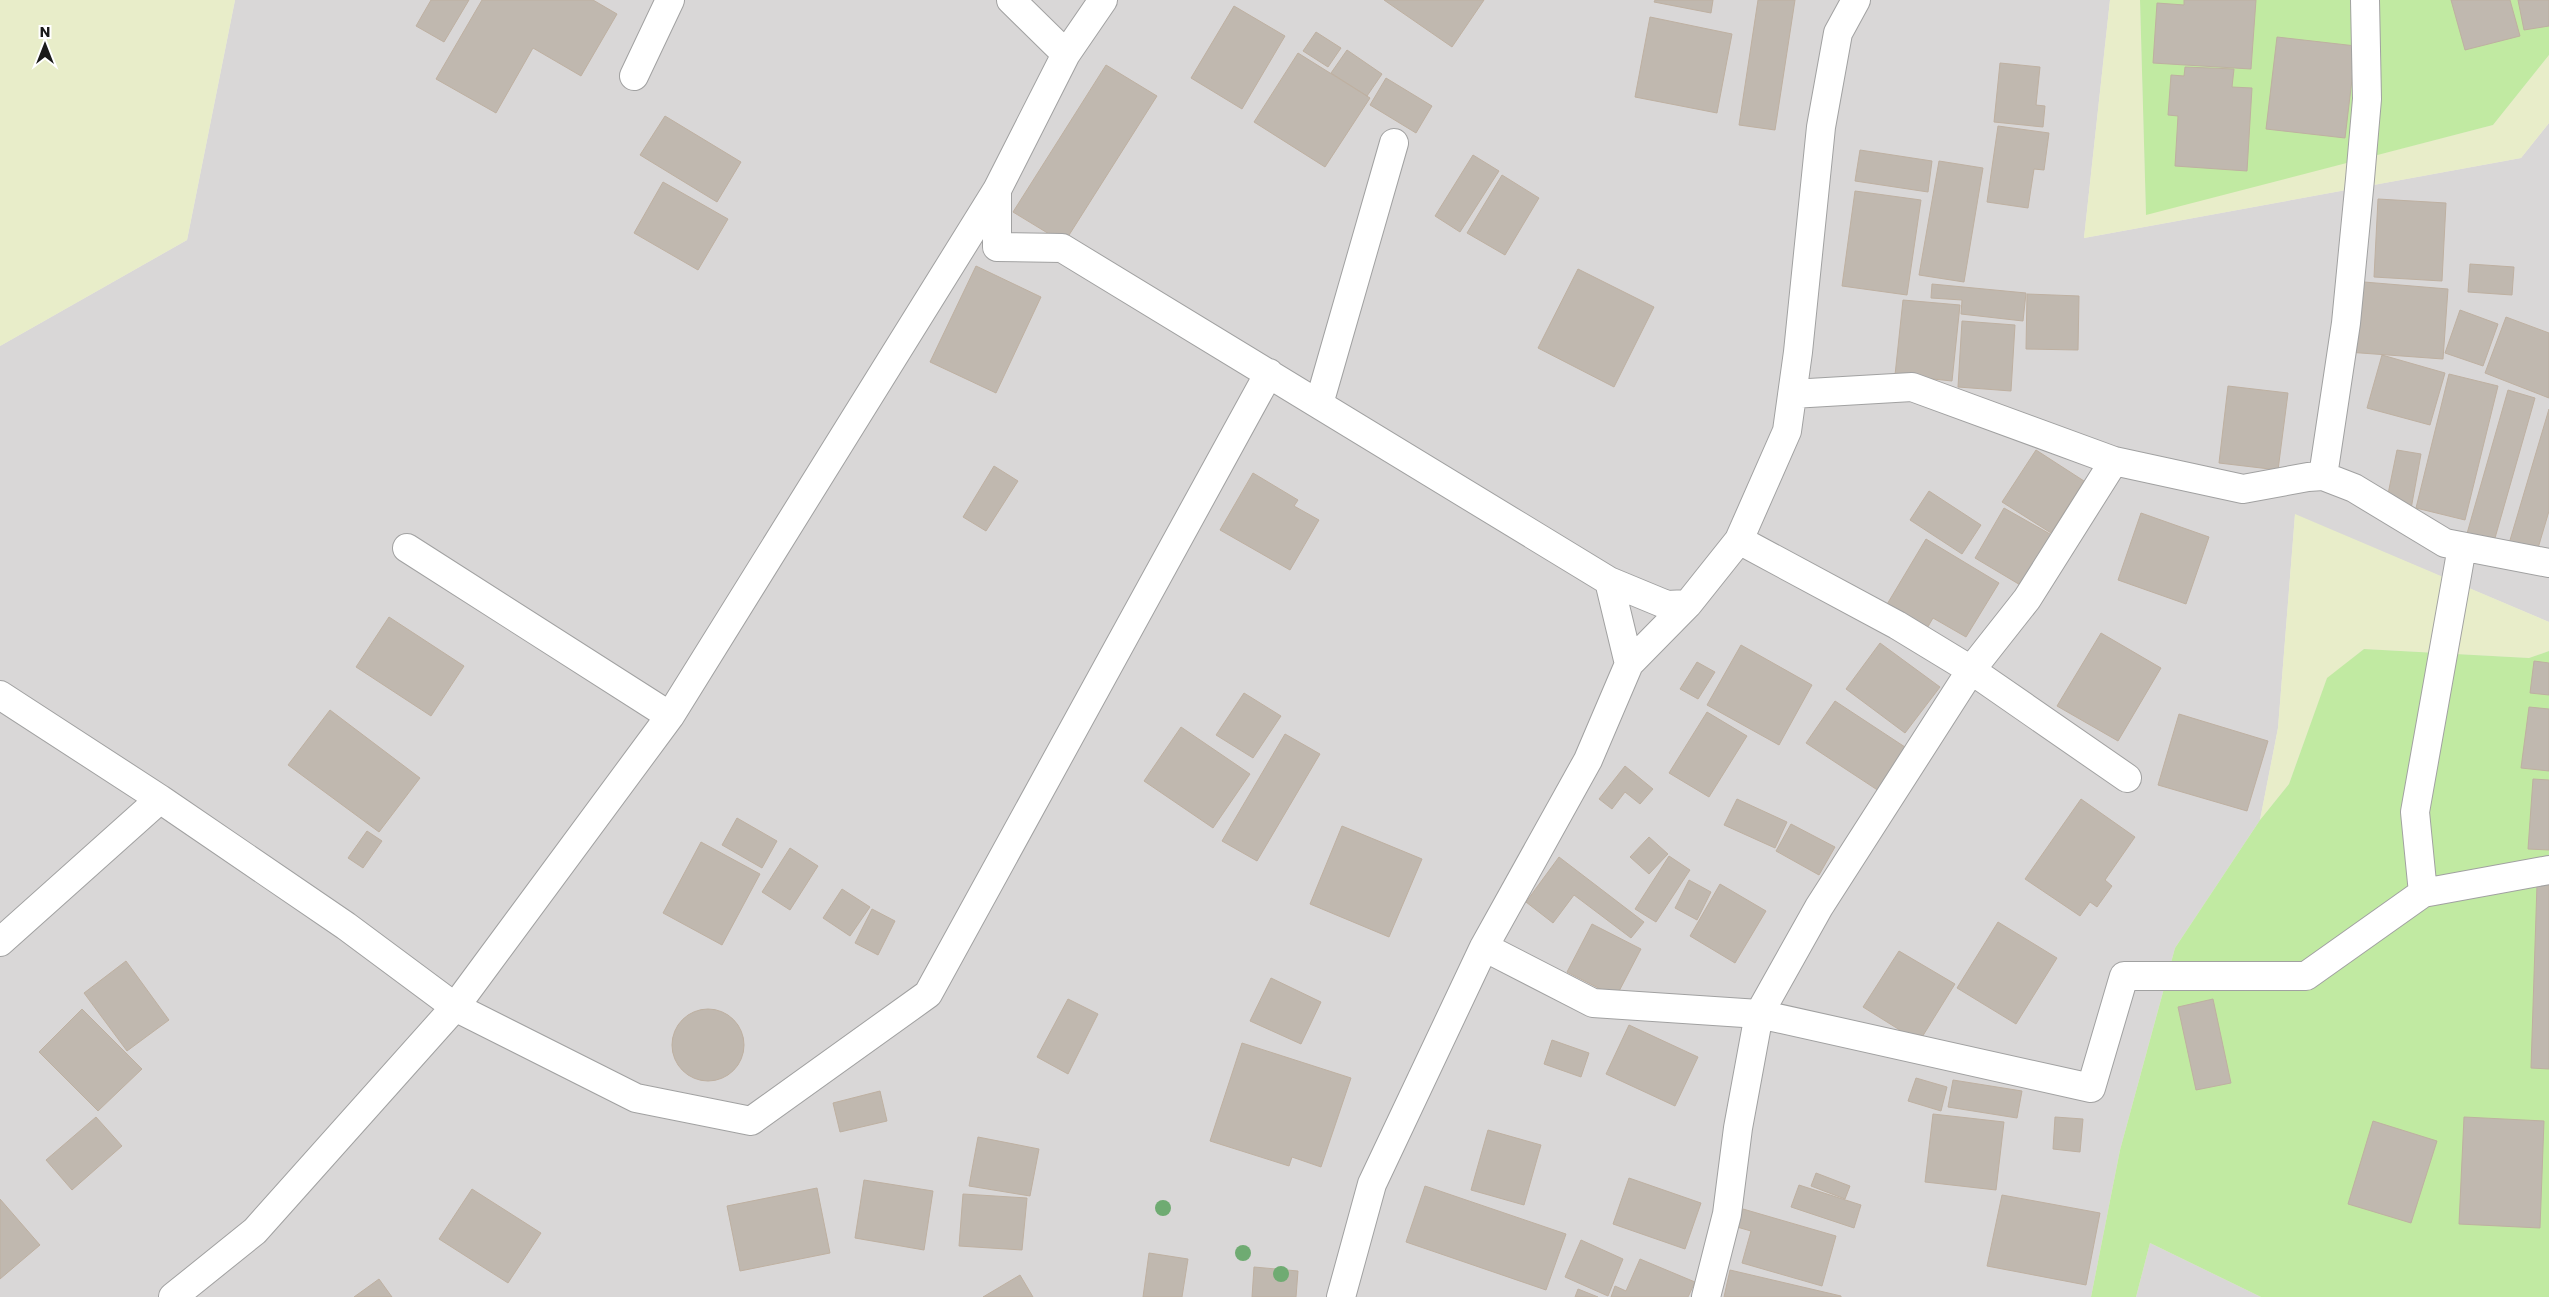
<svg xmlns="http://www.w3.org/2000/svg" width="2549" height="1297" font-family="Poppins,sans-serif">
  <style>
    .residential { fill: #d9d7d7 }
    .farmland { fill: #e8edc9 }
    .grass { fill: #c1eaa2 }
    .building { fill: #c0b8af; stroke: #beb0a1 }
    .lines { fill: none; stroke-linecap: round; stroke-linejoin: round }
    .minor-casing { stroke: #a1a1a1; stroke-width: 30 }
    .minor { stroke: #fff; stroke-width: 28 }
    .tree { fill: #6fab72 }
  </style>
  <rect width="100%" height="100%" fill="#ede9df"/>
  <path class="residential" d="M235,0H2110L2084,238L2521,158L2549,123V622L2295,515L2278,728L2260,820L2175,948L2120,1150L2091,1297H0V346L187,240Z
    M2150,1243L2261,1297H2136Z"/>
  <path class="farmland" d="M0,0H235L187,240L0,346Z
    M2110,0H2140L2146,214L2493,125L2549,55V123L2521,158L2084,238Z
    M2295,514L2549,622V651L2529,658L2364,649L2327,679L2289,784L2260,820L2278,728Z"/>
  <path class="grass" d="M2140,0H2549V55L2493,125L2146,215Z
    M2364,649L2529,658L2549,651V1297H2261L2150,1243L2136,1297H2091L2120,1150L2175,948L2260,820L2289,784L2327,678Z"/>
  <path class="building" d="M431,0H469L444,42L416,26Z
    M482,0H593L617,14L581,76L533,48L496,113L436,79Z
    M1384,0H1484L1452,47Z
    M1655,0H1713L1711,13L1654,2Z
    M1758,0H1795L1775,130L1739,125Z
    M2184,0H2256L2251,69L2153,63L2157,3L2184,5Z
    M2451,0H2510L2520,36L2465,50Z
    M2518,0H2549V26L2524,30Z
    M1234,6L1285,36L1242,109L1191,78Z
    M1650,17L1732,34L1717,113L1635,97Z
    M1316,32L1341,48L1328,67L1303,51Z
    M2277,37L2356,46L2345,138L2266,129Z
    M1347,50L1382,74L1367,96L1331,73Z
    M1298,53L1370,98L1325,167L1254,122Z
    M2000,63L2040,67L2036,105L2045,106L2043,127L1994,122Z
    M1106,65L1157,96L1064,243L1013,212Z
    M2185,67L2234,69L2232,87L2252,88L2247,171L2175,166L2178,116L2168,115L2171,75L2184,76Z
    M1386,78L1432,106L1416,133L1370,105Z
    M665,116L741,162L717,202L640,155Z
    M1998,126L2049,133L2044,170L2034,169L2028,208L1987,202Z
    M1860,150L1932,161L1928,192L1855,181Z
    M1473,155L1499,171L1460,232L1435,216Z
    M1939,161L1983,168L1964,282L1919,275Z
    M1502,175L1539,198L1505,255L1467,233Z
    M663,182L728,219L698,270L634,233Z
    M1855,191L1921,200L1907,295L1842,286Z
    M2378,199L2446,203L2442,281L2374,277Z
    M2470,264L2514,267L2512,295L2468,292Z
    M976,266L1041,297L996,393L930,362Z
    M1578,269L1654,307L1614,387L1538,348Z
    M2352,281L2448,289L2443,359L2347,352Z
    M1932,284L2026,293L2023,321L1961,314L1962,300L1931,298Z
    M2027,294L2079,296L2078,350L2026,349Z
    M1903,300L1960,305L1952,381L1895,375Z
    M2460,310L2498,324L2483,366L2445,353Z
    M2506,317L2549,333V398L2485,373Z
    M1962,321L2015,325L2011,391L1958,387Z
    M2382,355L2445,373L2430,425L2367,408Z
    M2449,374L2498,386L2465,520L2416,508Z
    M2228,386L2288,393L2278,470L2219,463Z
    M2508,390L2535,398L2493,545L2466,537Z
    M2549,409V511L2536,555L2508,547Z
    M2036,450L2084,481L2051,533L2002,502Z
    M2397,450L2421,454L2411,509L2386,504Z
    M994,466L1018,481L986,531L963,517Z
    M1253,473L1298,500L1294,506L1319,520L1290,570L1220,530Z
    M1929,491L1981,525L1962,554L1910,520Z
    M2004,508L2057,538L2027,589L1975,558Z
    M2141,513L2209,537L2186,604L2118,580Z
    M1926,539L1999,583L1966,637L1933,618L1926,630L1886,606Z
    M389,617L464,666L431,716L356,667Z
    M2101,633L2161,668L2118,741L2057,706Z
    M1880,643L1940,687L1905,733L1846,689Z
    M1741,645L1812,685L1779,745L1707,705Z
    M2534,661L2549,663V695L2530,693Z
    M1697,662L1715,672L1698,699L1680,689Z
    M1244,693L1281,716L1253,758L1216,735Z
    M1835,701L1911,751L1882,793L1806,743Z
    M2529,707L2549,709V771L2521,768Z
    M330,710L420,778L379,832L288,765Z
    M1707,712L1747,736L1709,797L1669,773Z
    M2179,714L2268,741L2247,811L2158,785Z
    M1181,727L1250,774L1213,828L1144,781Z
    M1285,734L1320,754L1257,861L1222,841Z
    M1625,766L1653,789L1640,804L1625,792L1612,809L1599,799Z
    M2533,779L2549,780V850L2528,849Z
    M1737,799L1787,822L1775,848L1724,825Z
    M2081,799L2135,837L2105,880L2112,886L2097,907L2090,902L2080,916L2025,879Z
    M737,818L777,841L762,868L722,845Z
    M1791,824L1835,847L1819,875L1776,851Z
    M1342,826L1422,859L1389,937L1310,904Z
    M367,831L382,841L363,868L348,858Z
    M1649,837L1668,854L1649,874L1630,857Z
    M701,842L760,874L722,945L663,913Z
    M790,848L818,866L790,910L762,892Z
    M1669,856L1690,870L1656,922L1635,909Z
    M1559,857L1644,922L1631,938L1574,895L1553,923L1526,902Z
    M1689,880L1711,892L1697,920L1675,908Z
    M1720,884L1766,911L1735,963L1690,936Z
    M2537,884L2549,885V1069L2531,1068Z
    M842,889L870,907L850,936L823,918Z
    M872,909L895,921L878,955L855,943Z
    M1998,922L2057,958L2016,1024L1957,988Z
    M1592,924L1641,949L1616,997L1567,972Z
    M1899,951L1955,984L1919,1042L1863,1007Z
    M126,961L169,1020L127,1051L84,993Z
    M1271,978L1321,1002L1301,1044L1250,1021Z
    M1068,999L1098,1014L1068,1074L1037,1057Z
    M2213,999L2231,1083L2196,1090L2178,1007Z
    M672 1045a36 36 0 1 1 72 0a36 36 0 1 1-72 0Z
    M82,1009L142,1069L98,1111L39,1052Z
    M1629,1025L1698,1057L1675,1106L1606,1074Z
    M1552,1040L1589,1053L1581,1077L1544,1064Z
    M1242,1043L1351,1078L1321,1167L1292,1157L1289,1166L1210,1141Z
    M1916,1078L1947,1087L1941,1111L1908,1101Z
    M1953,1080L2022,1091L2017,1118L1948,1107Z
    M880,1091L887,1121L840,1132L833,1103Z
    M1933,1114L2004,1122L1996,1190L1925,1182Z
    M96,1117L122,1146L72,1190L46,1160Z
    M2055,1117L2083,1119L2080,1152L2053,1149Z
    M2464,1117L2544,1121L2540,1228L2459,1224Z
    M2373,1121L2437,1141L2411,1223L2348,1204Z
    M1488,1130L1541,1145L1524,1205L1471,1190Z
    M978,1137L1039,1149L1030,1196L969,1186Z
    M1816,1173L1850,1186L1845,1199L1811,1186Z
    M1629,1178L1701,1203L1685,1249L1613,1224Z
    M864,1180L933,1191L924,1250L855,1238Z
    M1799,1185L1861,1205L1854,1228L1791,1207Z
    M1425,1186L1566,1234L1546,1290L1406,1242Z
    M817,1188L830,1253L740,1271L727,1206Z
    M472,1189L541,1233L508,1283L439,1239Z
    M963,1194L1027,1198L1022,1250L959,1246Z
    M2002,1195L2100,1213L2086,1285L1987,1266Z
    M0,1199L40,1245L0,1279Z
    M1743,1209L1836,1236L1822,1286L1742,1263L1751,1231L1737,1227Z
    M1581,1240L1623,1259L1608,1296L1565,1277Z
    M1149,1253L1188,1259L1182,1297H1143Z
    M1640,1259L1695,1282L1688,1297H1611L1615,1286L1626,1291Z
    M1254,1267L1298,1271L1296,1297H1252Z
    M1730,1270L1841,1296V1297H1724Z
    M1020,1275L1033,1297H983Z
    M379,1279L392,1297H354Z
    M1578,1289L1598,1297H1575Z"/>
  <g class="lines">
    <defs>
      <path id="minor" d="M1011,0L1066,54
        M634,76L670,0
        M997,190V247L1062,248L1609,581L1667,605L1688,604
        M1792,394L1912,387L2114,461L2243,489L2308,477L2323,476L2354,488L2445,543L2549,563
        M1319,404L1394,143
        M2323,476L2346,323L2360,179L2367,99L2365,0
        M1739,540L1897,625L1971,670L2127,778
        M407,548L670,716
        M1609,581L1629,664
        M0,695L160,799L346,926L455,1007L636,1098L751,1121L928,994L1269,373
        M2423,893L2415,812L2462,547
        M0,942L160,799
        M1484,947L1593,1003L1759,1014L2091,1088L2124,976H2306L2423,893L2549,870
        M173,1297L255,1231L455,1007L670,716L997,190L1066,54L1103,0
        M1341,1297L1372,1184L1484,947L1588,760L1629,664L1688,604L1739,540L1787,431L1798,352L1821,127L1838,33L1856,0
        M1706,1297L1727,1214L1738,1128L1759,1014L1819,907L1971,670L2027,599L2114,461"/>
    </defs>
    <use href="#minor" class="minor-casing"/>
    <use href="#minor" class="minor"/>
  </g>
  <g class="tree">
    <circle cx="1163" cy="1208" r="8"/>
    <circle cx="1243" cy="1253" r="8"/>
    <circle cx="1281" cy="1274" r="8"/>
  </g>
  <g transform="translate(45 45)" stroke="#ffffff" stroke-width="4" paint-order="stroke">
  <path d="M0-4L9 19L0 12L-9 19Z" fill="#1a1a1a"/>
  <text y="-8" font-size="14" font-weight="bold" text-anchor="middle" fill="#1a1a1a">N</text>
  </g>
</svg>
